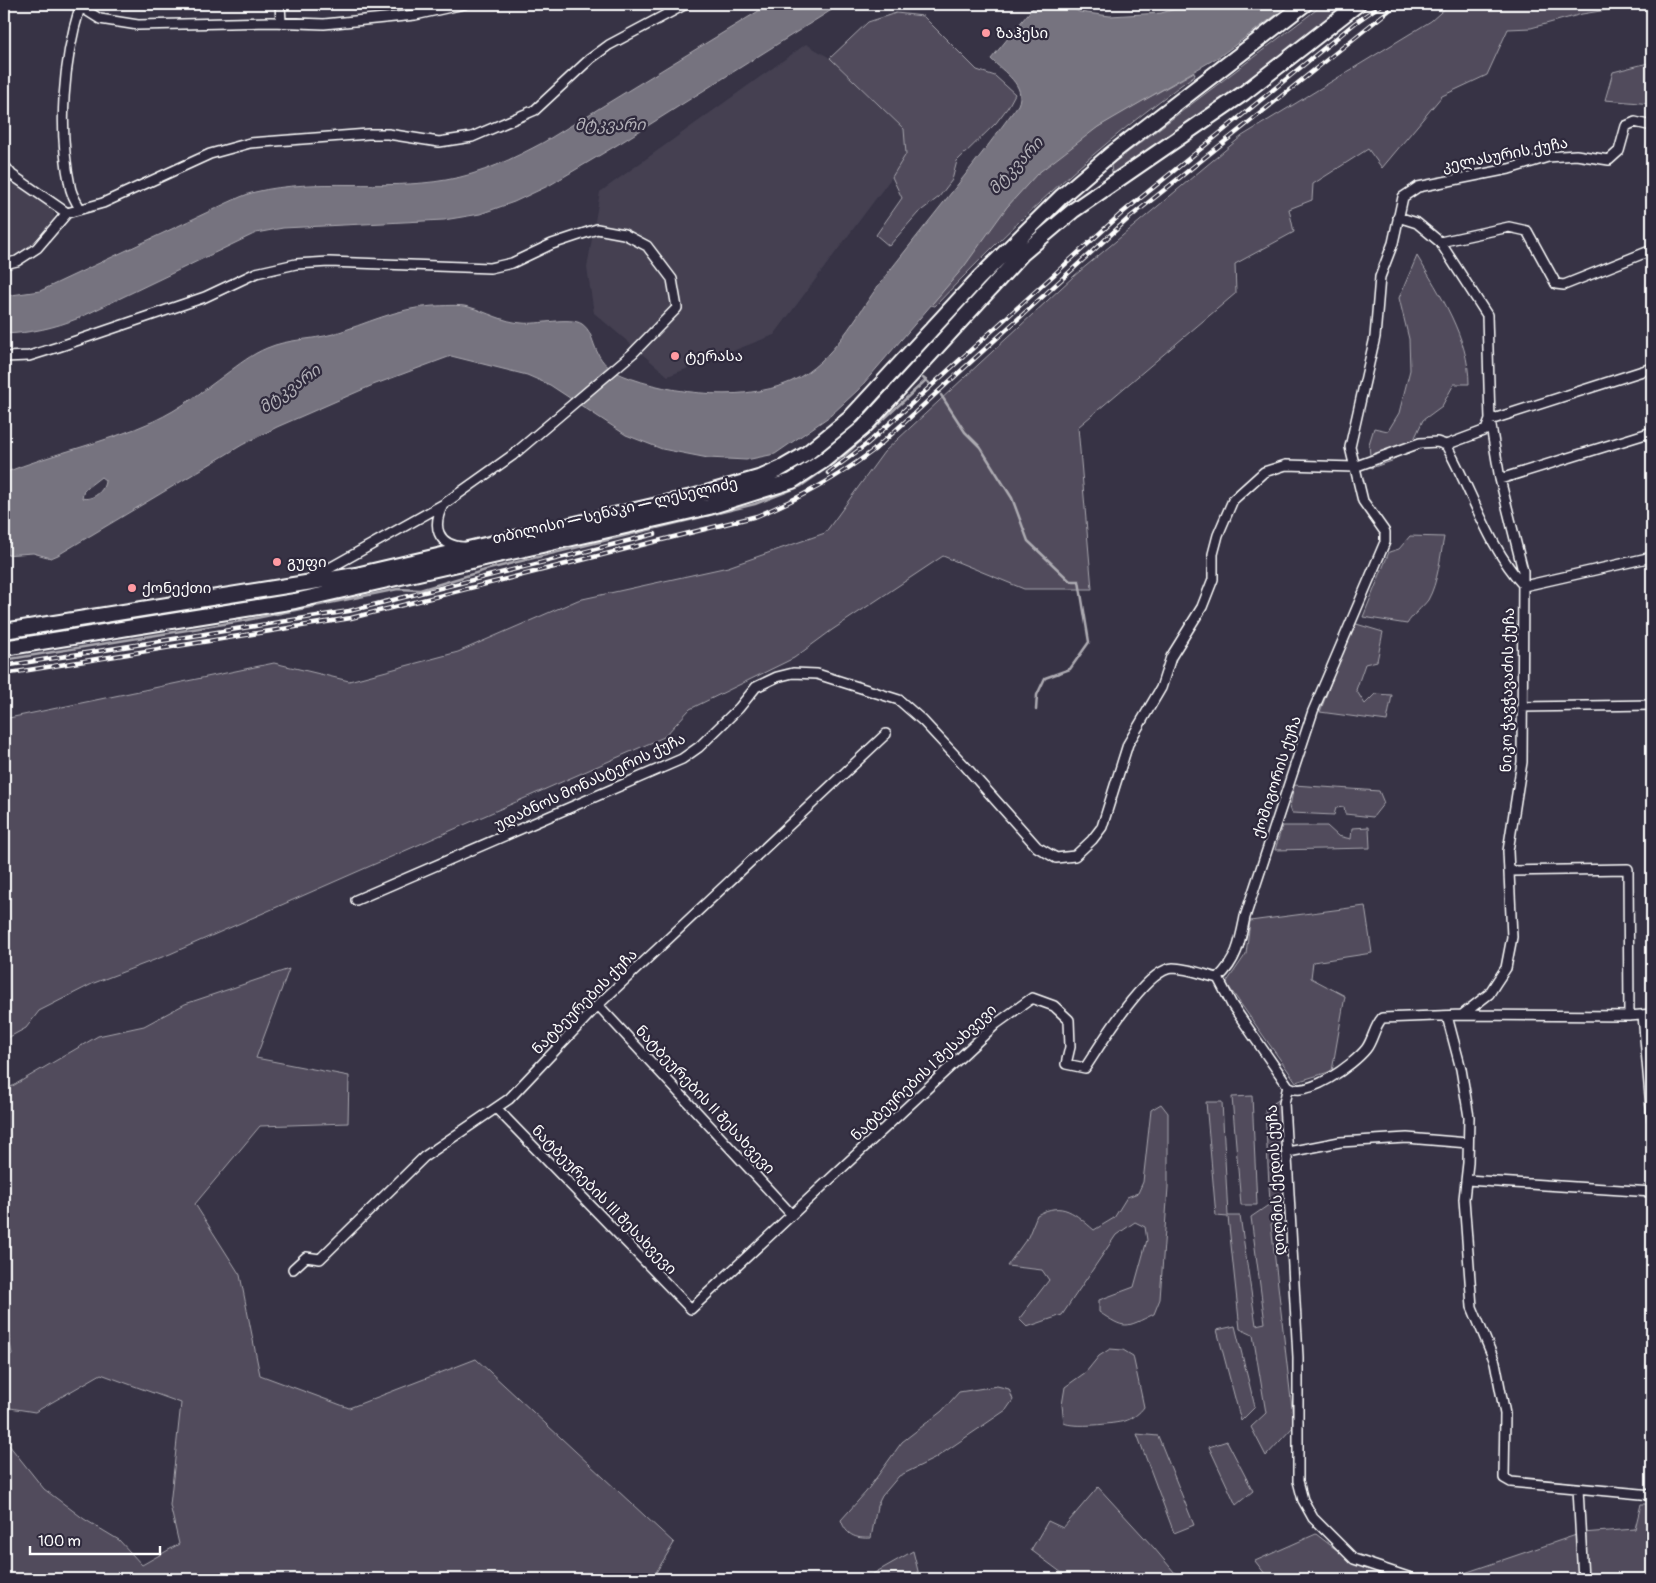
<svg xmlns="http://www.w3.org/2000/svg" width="1656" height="1583" font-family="Pangolin,'Noto Sans Georgian',sans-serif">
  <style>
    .built { fill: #444051 }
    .green { fill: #514c5c; stroke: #a8a6ae }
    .water { fill: #76737f; stroke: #adabb2; fill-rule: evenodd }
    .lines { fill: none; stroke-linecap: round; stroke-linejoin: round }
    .stream { stroke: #adabb2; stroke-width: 2.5 }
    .minor-casing { stroke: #fff; stroke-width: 12 }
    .highway-casing { stroke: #fff; stroke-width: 18 }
    .minor { stroke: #2f2a3d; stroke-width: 9 }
    .highway { stroke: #2f2a3d; stroke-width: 14 }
    .rail-casing { stroke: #fff; stroke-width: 4.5 }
    .rail { stroke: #2f2a3d; stroke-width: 2.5; stroke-dasharray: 8; stroke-linecap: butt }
    .poi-dot { fill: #ff9aa2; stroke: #2f2a3d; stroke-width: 2 }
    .labels { text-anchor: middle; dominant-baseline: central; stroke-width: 4.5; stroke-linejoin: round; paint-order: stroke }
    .poi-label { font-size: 15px; fill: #fff; stroke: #2f2a3d; text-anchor: start }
    .street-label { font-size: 15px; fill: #fff; stroke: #2f2a3d }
    .water-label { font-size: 16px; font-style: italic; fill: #b4b2b9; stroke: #2f2a3d }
  </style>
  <rect width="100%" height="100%" fill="#373345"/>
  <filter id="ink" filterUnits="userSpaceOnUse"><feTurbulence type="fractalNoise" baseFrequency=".02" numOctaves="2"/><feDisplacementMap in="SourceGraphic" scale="10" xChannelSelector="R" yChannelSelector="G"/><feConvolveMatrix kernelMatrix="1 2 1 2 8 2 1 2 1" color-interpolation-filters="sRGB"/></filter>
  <g filter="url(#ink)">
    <path class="built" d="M806,44L830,58L904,129L906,154L892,177L774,335L668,376L594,313L587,268L600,192Z
      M4,171L54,207V221L37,245L18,259L4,262Z"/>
    <path class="green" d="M1324,4H1346C1270,63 1195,122 1112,173L1111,165Z
      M1450,4H1644L1582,14L1531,28L1508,29L1487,75L1442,96L1382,168L1368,149L1313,184L1312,200L1289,209L1294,232L1235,264L1236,293L1078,427L1092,589H1024L943,556L832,630L794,658L690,709L664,737L170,954L94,983L39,1011L26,1028L4,1040V719L274,663L349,681L458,652L578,600L728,567L825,533L884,452L1074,276L1242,136L1431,21Z
      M896,13L923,16L977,70L995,76L1015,94L1008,107L996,123L957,161L952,180L939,197L918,213L889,246L876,235L902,198L892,177L906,154L904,129L830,58L868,22Z
      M1652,62V104L1605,100L1613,72Z
      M1194,72L1195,75C1100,143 1016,221 935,306L931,305C967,262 996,214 1036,175C1081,130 1140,104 1194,72Z
      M1417,256C1440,294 1469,338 1469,384H1454L1442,406L1423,420L1411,446L1392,461L1371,468L1369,444L1374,428L1388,431L1399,413L1410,370L1409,339L1399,298Z
      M1410,536L1444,537C1440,558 1438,582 1428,600C1422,608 1413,614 1407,624L1363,617L1389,552L1399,549Z
      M304,590L287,595L4,641V636L286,591Z
      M1353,623L1383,632L1377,661L1365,664L1356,690L1365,704L1375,694L1392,695L1387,721L1320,712Z
      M1294,785L1379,791L1384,803L1373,817L1345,814L1344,807L1336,808L1334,815L1292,813L1290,807Z
      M1282,826H1327L1338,836L1351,839L1352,828L1369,827L1370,848L1275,850Z
      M1365,906L1372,953L1313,962L1311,978L1345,996L1332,1071L1296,1082L1226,983L1246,954L1250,921Z
      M289,969L256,1058L349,1076L348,1123L260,1126L195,1204L240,1275L260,1375L349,1408L476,1359L674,1543L652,1579H4V1445H9L44,1489L84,1519L119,1540L142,1565L179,1544L170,1505L181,1403L101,1374L35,1412L4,1407V1360L12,1354L4,1310V1091L98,1036L144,1026L185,1004Z
      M1252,1096L1257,1205H1241L1232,1097Z
      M1280,1099L1285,1222L1271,1224L1294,1426L1266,1456L1251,1427L1266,1413L1253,1335L1240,1329L1228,1217L1216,1216L1206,1102H1222L1228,1216H1240L1256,1325L1265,1323L1251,1217L1270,1204L1265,1109Z
      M1161,1104L1168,1113V1187L1160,1299L1154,1314C1125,1328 1126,1330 1099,1312V1300L1134,1287L1147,1240L1145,1227L1135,1222L1116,1235L1062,1315L1027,1327L1019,1319L1049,1280L1042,1270L1007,1266L1028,1237L1037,1215C1063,1200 1075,1214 1094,1230L1114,1218L1127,1197L1138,1193L1143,1182L1151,1110Z
      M1235,1326L1255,1407L1241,1421L1217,1330Z
      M1110,1349L1123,1350L1133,1356L1144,1407C1140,1413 1132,1419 1125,1421C1114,1424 1073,1428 1064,1423L1062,1405L1065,1387L1086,1372L1099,1356Z
      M997,1386L1009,1389L1013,1400L1006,1410L934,1459L899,1476L882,1496L877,1506L871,1538C855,1539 846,1535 841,1520L866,1492L902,1442L942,1411L959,1392Z
      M1137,1434L1158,1436L1194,1525L1174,1533Z
      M1227,1441L1253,1491L1236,1505L1209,1447Z
      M1098,1487L1154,1548L1180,1579H1070L1031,1550L1048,1521L1063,1528Z
      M1641,1504H1652V1579H1447L1582,1533L1635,1529Z
      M1316,1534L1338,1551L1393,1579H1269L1255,1561Z
      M913,1551L920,1579H864Z"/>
    <path class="water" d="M770,4H841L622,142L550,185L514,202L480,214L444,220L283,228L256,233L79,318C54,328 31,333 4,334V296L40,291L227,203C236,199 246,194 255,192C317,177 383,191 446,180C482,174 512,159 544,142Z
      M1036,4H1066L1079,12L1110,16L1161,13L1193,4H1291L1220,56L1098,127L1037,174L1007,207L963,268L858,390L830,416L775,454L746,460L708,458L662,449L626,435L550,385L527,375L451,356L373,385L277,427L242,445L58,555L51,558L33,553L4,555V473C53,453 105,443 154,421C180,409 203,391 226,374C238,365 252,354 267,348C288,339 311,340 333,334C366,324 397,308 433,306C444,306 458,304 469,307C487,312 503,322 522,323C538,325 570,316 582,324C598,335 589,361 622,375C670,395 754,404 800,377C839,354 860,308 887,274C931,218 976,163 1018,105C1027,85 1003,72 991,59ZM101,477L105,480C105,491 92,501 82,498L84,490Z"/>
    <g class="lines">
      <path class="stream" d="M923,378L929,383
        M941,395L965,432L980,447L1012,498L1028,541L1070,581H1079L1089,642L1070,669L1045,678L1037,695L1036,710
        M4,660L242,621L398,589L420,590L489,569L755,504L801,486L844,456L926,380"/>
      <defs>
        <path id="minor" d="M76,4L100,19L138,25L271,22L324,24L415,15L464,4
          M280,4L281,22
          M4,165L12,175L67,213
          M79,207C76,201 71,194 70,186C58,129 63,62 80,7
          M1398,217L1417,223L1440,242L1487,315L1490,420L1500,479L1523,571L1522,762L1508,851L1512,937L1506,968L1496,983L1489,994L1462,1015
          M1440,242L1509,227L1527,231L1556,284L1564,285L1652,250
          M4,264L17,261L37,248L67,213L103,203L210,154L250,143L368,134H388L439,142L472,137L535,110L590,59L609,45L686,4
          M4,357L29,356L58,347L205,297L256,273L296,264L329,262L490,268L512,263L552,244L597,229L624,234L647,246L672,279L677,308L633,353L513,455L444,504L312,578
          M1446,445L1486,430L1490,420L1652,368
          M1500,479L1652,432
          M443,505C432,526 437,545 463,547
          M1522,707L1652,705
          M1510,871L1628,869L1629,1016
          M356,900L682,759L699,747L739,708L756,687L777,677L793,673L817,674L899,700L923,721L966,767L1037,847L1056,858L1075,856L1092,840L1102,827L1128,744L1161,688L1171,657L1202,607L1213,579V554L1218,535L1233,500L1264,472L1286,465L1354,467L1420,443L1437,442L1446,445C1472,491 1488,547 1524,586L1652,557
          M1218,978C1237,960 1240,942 1245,917L1313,711L1385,542V532L1363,501L1350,447L1375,337L1380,277L1393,243L1403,197L1418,187L1509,169L1548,157L1576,155L1609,160L1619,151L1626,126L1635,122L1652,126
          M1218,978L1232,1005L1288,1086
          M598,1005L792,1215
          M1643,1015L1652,1119
          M1447,1016L1461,1069L1469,1117L1468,1163L1464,1199L1472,1307L1495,1362L1505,1414L1504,1478L1511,1482L1652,1495
          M1288,1086L1284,1103L1298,1357V1481L1303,1500L1313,1518L1354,1559L1411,1578
          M1288,1086C1306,1100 1354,1064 1366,1049C1373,1040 1374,1027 1382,1018L1462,1015L1629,1016L1652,1014
          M497,1109L691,1309L996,1024L1032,998L1054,1006L1069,1020L1070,1047L1066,1064L1085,1068C1100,1046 1145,969 1173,968C1187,968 1205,975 1218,978
          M1288,1152L1340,1142L1407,1138L1468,1143
          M1467,1180L1652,1192
          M293,1269L306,1257L320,1259L424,1157L509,1099L598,1005L886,734
          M1578,1489L1583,1579"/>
        <path id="highway" d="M4,631L356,575L696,496L762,477L780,469L806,454L849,419L978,279L1062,196L1111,154L1305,4
          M4,648L295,601L709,507L792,481L823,461L863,428L1022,254L1074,210L1244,93L1358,4"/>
      </defs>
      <use href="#minor" class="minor-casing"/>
      <use href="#highway" class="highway-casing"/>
      <use href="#minor" class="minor"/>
      <use href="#highway" class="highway"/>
      <defs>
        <path id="rail" d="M828,473L867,444L1122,213L1355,23L1382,4
          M4,666L349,611L655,534
          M4,674L351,618L757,516C802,497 835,479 874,450L1129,218L1397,4"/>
      </defs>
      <use href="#rail" class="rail-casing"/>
      <use href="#rail" class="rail"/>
    </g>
  </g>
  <g class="poi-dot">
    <circle cx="986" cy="33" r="5"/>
    <circle cx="675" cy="356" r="5"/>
    <circle cx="277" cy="562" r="5"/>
    <circle cx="132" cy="588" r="5"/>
  </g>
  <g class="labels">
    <g class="poi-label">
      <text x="996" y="33">ზაჰესი</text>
      <text x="685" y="356">ტერასა</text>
      <text x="287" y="562">გუფი</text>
      <text x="142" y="588">ქონექთი</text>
    </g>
    <g class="street-label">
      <text transform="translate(1505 155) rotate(-11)">კელასურის ქუჩა</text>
      <text transform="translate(615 511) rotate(-13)">თბილისი — სენაკი — ლესელიძე</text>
      <text transform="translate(1508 690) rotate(-89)">ნიკო ჭავჭავაძის ქუჩა</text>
      <text transform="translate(1277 777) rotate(-72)">ქოშიგორის ქუჩა</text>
      <text transform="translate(590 782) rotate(-25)">უდაბნოს მონასტერის ქუჩა</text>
      <text transform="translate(585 1002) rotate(-45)">ნატბეურების ქუჩა</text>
      <text transform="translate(924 1073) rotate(-43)">ნატბეურების I შესახვევი</text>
      <text transform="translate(705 1100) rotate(47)">ნატბეურების II შესახვევი</text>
      <text transform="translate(1276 1180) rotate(-93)">დიღმის ქედის ქუჩა</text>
      <text transform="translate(604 1200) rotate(46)">ნატბეურების III შესახვევი</text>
    </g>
    <g class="water-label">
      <text x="610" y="125">მტკვარი</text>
      <text transform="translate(1016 166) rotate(-47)">მტკვარი</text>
      <text transform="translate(290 389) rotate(-36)">მტკვარი</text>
    </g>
  </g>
  <rect width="1656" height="1583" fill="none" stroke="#2f2a3d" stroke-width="20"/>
  <rect x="10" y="10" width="1636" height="1563" fill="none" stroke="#fff" stroke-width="2" filter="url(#ink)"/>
  <path d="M30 1546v8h130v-8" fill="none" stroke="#ffffff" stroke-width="2.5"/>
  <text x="38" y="1546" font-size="15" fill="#ffffff" stroke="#2f2a3d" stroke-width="4" paint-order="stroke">100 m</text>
</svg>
